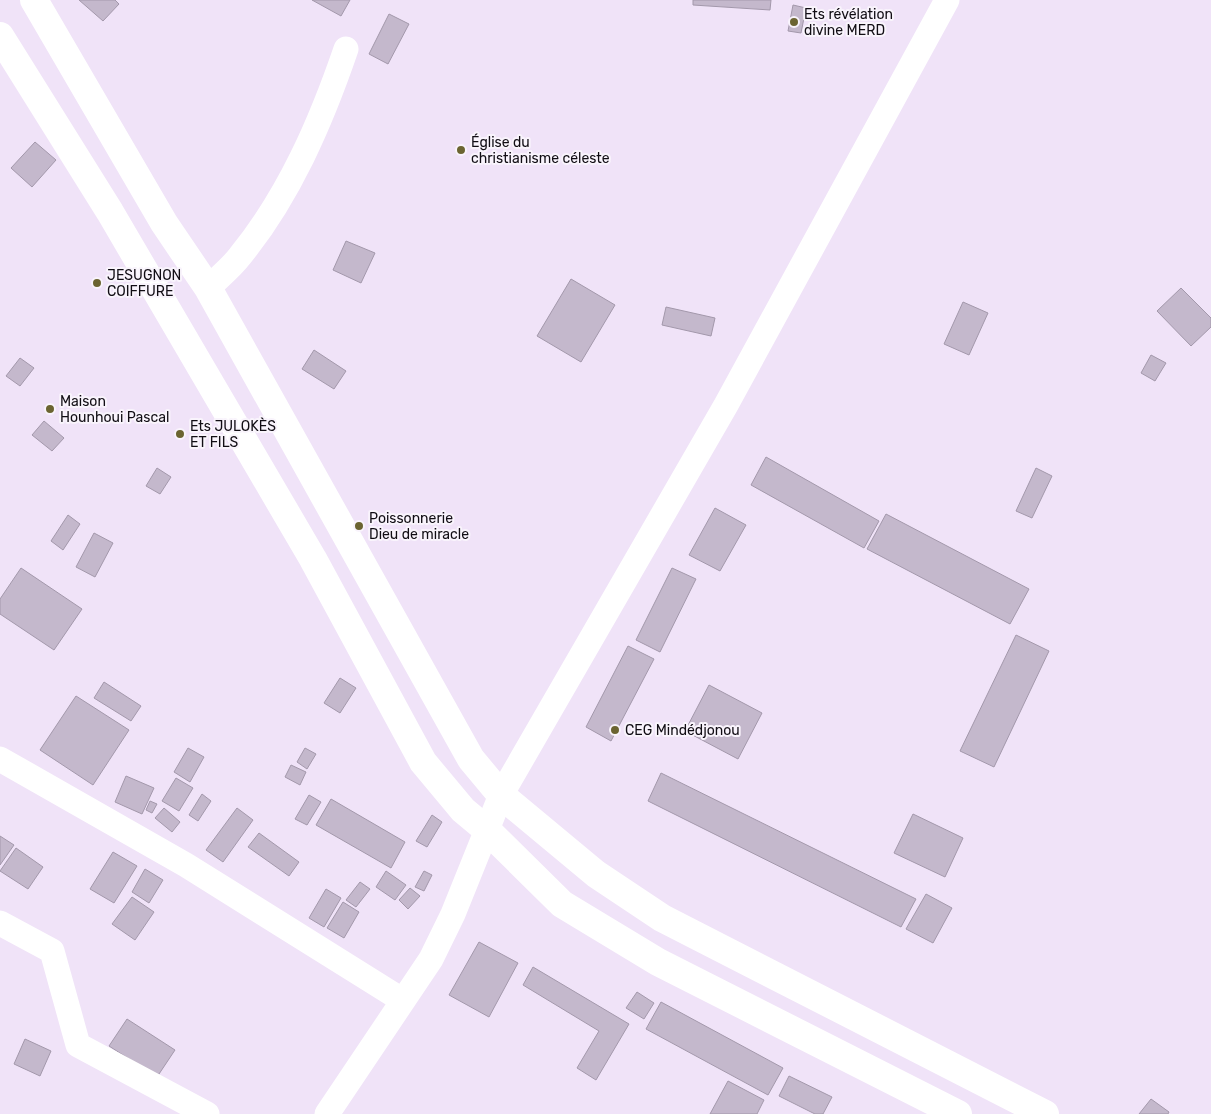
<svg xmlns="http://www.w3.org/2000/svg" width="1211" height="1114" font-family="Rubik,sans-serif">
  <style>
    .building { fill: #c4b8cc; stroke: #a398ab }
    .lines { fill: none; stroke-linecap: round; stroke-linejoin: round }
    .minor { stroke: #fff; stroke-width: 25 }
    .major { stroke: #fff; stroke-width: 28 }
    .poi-dot { fill: #6b6431; stroke: #f9f4fc; stroke-width: 2 }
    .labels { text-anchor: middle; dominant-baseline: central; stroke-width: 4; stroke-linejoin: round; paint-order: stroke }
    .poi-label { font-size: 14px; fill: #110d14; stroke: #f9f4fc; text-anchor: start }
  </style>
  <rect width="100%" height="100%" fill="#f0e3f8"/>
  <path class="building" d="M79,0H115L119,4L103,21Z
    M312,0H350L341,16Z
    M693,0H771L770,10L693,5Z
    M793,5L806,8L801,33L788,31Z
    M389,14L409,24L388,64L369,54Z
    M35,142L56,160L32,187L11,168Z
    M346,241L375,253L361,283L333,270Z
    M571,279L615,305L581,362L537,336Z
    M1181,288L1211,318V327L1191,346L1157,311Z
    M963,302L988,313L969,355L944,344Z
    M666,307L715,318L711,336L662,325Z
    M314,350L346,371L334,389L302,369Z
    M1151,355L1166,363L1155,381L1141,373Z
    M20,358L34,368L20,386L6,376Z
    M44,421L64,438L52,451L32,435Z
    M766,457L879,521L864,548L751,485Z
    M157,468L171,477L160,494L146,486Z
    M1036,468L1052,476L1032,518L1016,511Z
    M715,508L746,525L720,571L689,555Z
    M886,514L1029,589L1010,624L867,549Z
    M68,515L80,524L63,550L51,541Z
    M94,533L113,543L95,577L76,567Z
    M21,568L82,609L54,650L0,614V599Z
    M672,568L696,579L660,652L636,640Z
    M1016,635L1049,651L994,767L960,751Z
    M628,646L654,659L611,741L586,727Z
    M340,678L356,688L340,713L324,703Z
    M104,682L141,706L131,721L94,698Z
    M709,685L762,713L738,759L685,731Z
    M76,696L129,730L93,785L40,750Z
    M188,748L204,757L190,782L174,772Z
    M305,748L316,754L307,769L297,762Z
    M291,765L306,772L300,785L285,777Z
    M661,773L916,899L901,927L648,801Z
    M126,776L154,788L142,814L115,802Z
    M176,778L193,788L179,811L162,801Z
    M202,794L211,801L198,821L189,815Z
    M309,795L321,802L307,825L295,819Z
    M331,799L405,842L391,868L316,825Z
    M150,801L157,804L152,813L146,810Z
    M164,808L180,822L172,832L155,818Z
    M237,808L253,820L223,862L206,850Z
    M913,814L963,838L945,877L894,853Z
    M432,815L442,822L427,847L416,841Z
    M259,833L299,862L289,876L248,847Z
    M0,836L14,845L0,865Z
    M16,848L43,867L28,889L0,871Z
    M113,852L137,866L114,903L90,889Z
    M145,869L163,880L149,903L132,892Z
    M386,871L406,885L395,900L376,887Z
    M424,871L432,875L424,891L415,887Z
    M360,882L370,889L356,907L346,900Z
    M410,888L420,896L408,909L399,900Z
    M326,889L341,898L324,927L309,918Z
    M926,894L952,908L933,943L906,929Z
    M132,897L154,912L135,940L112,924Z
    M343,902L359,912L344,938L327,928Z
    M479,942L518,963L489,1017L449,995Z
    M533,967L629,1024L596,1080L577,1068L599,1031L523,985Z
    M637,992L654,1003L644,1019L626,1008Z
    M661,1002L783,1068L768,1095L646,1029Z
    M127,1019L175,1050L157,1077L109,1046Z
    M25,1039L51,1051L40,1076L14,1064Z
    M789,1076L832,1097L823,1114H815L779,1096Z
    M728,1081L764,1100L757,1114H710Z
    M1151,1099L1169,1112L1168,1114H1139Z"/>
  <g class="lines">
    <path class="minor" d="M208,288C218,278 231,268 240,256C289,196 321,122 346,49
      M0,759L186,865L402,1000
      M0,923L52,951L78,1045L207,1114
      M327,1114L431,959L453,914L501,795L726,405L947,0"/>
    <path class="major" d="M34,0L164,223L208,288L471,759L501,795L596,874L662,918L1045,1114
      M0,36L110,212L313,559L423,762L463,810L487,830L562,904L658,962L958,1114"/>
  </g>
  <g class="poi-dot">
    <circle cx="794" cy="22" r="5"/>
    <circle cx="461" cy="150" r="5"/>
    <circle cx="97" cy="283" r="5"/>
    <circle cx="50" cy="409" r="5"/>
    <circle cx="180" cy="434" r="5"/>
    <circle cx="359" cy="526" r="5"/>
    <circle cx="615" cy="730" r="5"/>
  </g>
  <g class="labels">
    <g class="poi-label">
      <text x="804" y="14">Ets révélation<tspan x="804" dy="16">divine MERD</tspan></text>
      <text x="471" y="142">Église du<tspan x="471" dy="16">christianisme céleste</tspan></text>
      <text x="107" y="275">JESUGNON<tspan x="107" dy="16">COIFFURE</tspan></text>
      <text x="60" y="401">Maison<tspan x="60" dy="16">Hounhoui Pascal</tspan></text>
      <text x="190" y="426">Ets JULOKÈS<tspan x="190" dy="16">ET FILS</tspan></text>
      <text x="369" y="518">Poissonnerie<tspan x="369" dy="16">Dieu de miracle</tspan></text>
      <text x="625" y="730">CEG Mindédjonou</text>
    </g>
  </g>
</svg>
